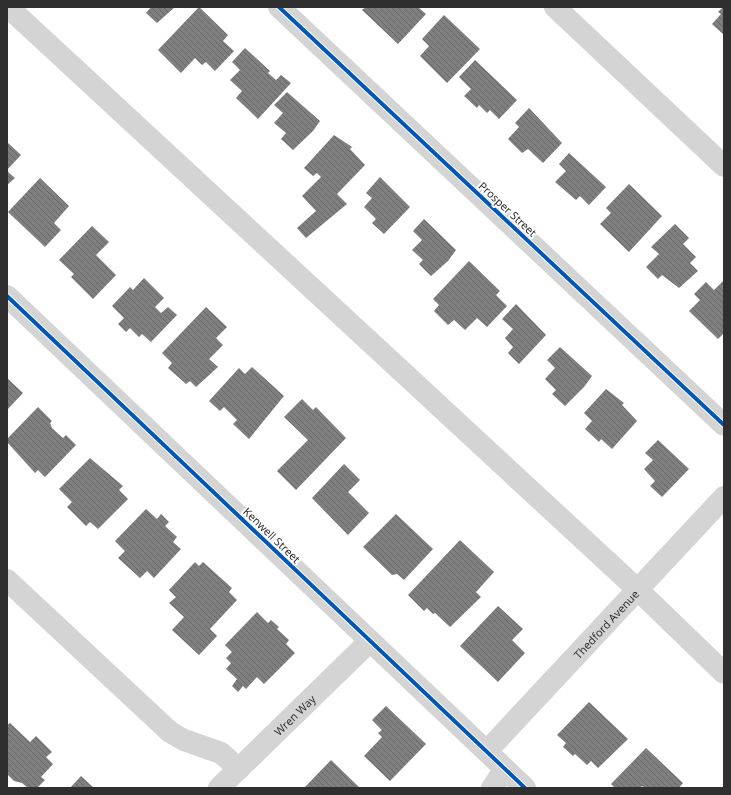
<svg xmlns="http://www.w3.org/2000/svg" width="731" height="795" font-family="'Noto Sans',sans-serif">
  <style>
    .building { fill: url(#building-back-hatch) }
    .lines { fill: none; stroke-linecap: round; stroke-linejoin: round }
    .minor { stroke: #d4d4d4; stroke-width: 22 }
    .cycleway-casing { stroke: #fff; stroke-width: 6 }
    .cycleway { stroke: #0057b8; stroke-width: 4 }
    .labels { text-anchor: middle; dominant-baseline: central; stroke-width: 4; stroke-linejoin: round; paint-order: stroke }
    .street-label { font-size: 11px; fill: #2f2f2f; stroke: #fff }
  </style>
  <defs>
    <pattern id="building-back-hatch" width="6" height="6" patternUnits="userSpaceOnUse"><rect width="6" height="6" fill="#7f7f7f"/><path d="M-1 5l2 2M0 0l6 6M5-1l2 2" fill="none" stroke="#686868"/></pattern>
  </defs>
  <rect width="100%" height="100%" fill="#fff"/>
  <path class="building" d="M151,7H175L157,23L146,13Z
    M199,7L228,35L223,41L234,51L215,71L206,62L202,65L195,58L181,73L158,50Z
    M366,7H418L426,14L398,44L362,10Z
    M723,7H724V35L712,24L721,14L718,12Z
    M444,15L480,49L447,83L420,56L429,46L422,39Z
    M245,48L270,71L268,73L276,80L281,75L291,83L258,119L236,98L242,91L230,80L240,70L232,62Z
    M475,60L517,100L499,119L490,110L487,113L479,105L477,108L464,96L471,89L459,77Z
    M287,92L320,121L313,131L293,150L281,139L286,133L274,123L283,113L274,105Z
    M529,108L562,143L543,163L528,149L522,153L508,139L519,127L515,123Z
    M334,135L352,147L350,149L365,165L337,194L347,204L306,238L297,228L316,211L302,196L321,177L317,173L313,176L304,168Z
    M7,142L21,155L7,170Z
    M569,153L606,187L589,205L580,196L576,200L555,182L566,171L559,164Z
    M7,171L15,178L7,185Z
    M380,177L410,207L384,234L372,223L376,219L364,207L372,198L366,193Z
    M40,178L69,206L54,223L61,230L45,247L8,212Z
    M629,184L662,216L629,252L600,224L611,213L606,208Z
    M424,219L456,250L448,261L431,276L419,264L423,260L412,250L422,240L413,231Z
    M675,224L689,238L683,244L696,257L690,263L698,271L679,288L662,275L658,279L646,267L659,254L651,247Z
    M92,226L109,242L96,255L116,275L93,299L71,277L74,274L59,260Z
    M469,261L500,291L496,295L507,306L487,327L477,318L465,330L454,320L448,325L434,311L439,305L433,299Z
    M144,278L164,298L155,307L161,313L168,307L177,315L151,342L142,334L139,337L130,328L126,332L118,324L124,318L112,306L130,287L133,290Z
    M724,280V333L718,339L689,311L700,300L694,294L706,282L714,290Z
    M516,304L546,335L519,364L508,353L513,347L505,338L513,329L502,319Z
    M206,307L227,327L216,338L223,345L209,359L218,367L196,387L190,381L186,384L168,368L172,363L162,353Z
    M560,347L592,376L584,387L565,406L552,394L556,390L545,379L555,368L547,360Z
    M252,367L284,396L249,439L233,424L237,420L224,407L220,411L209,401L239,368L245,374Z
    M7,378L23,393L7,410Z
    M606,389L624,403L622,405L637,421L612,449L601,439L599,442L585,429L592,421L584,413Z
    M302,399L313,410L316,407L346,438L296,490L277,471L308,440L284,417Z
    M38,407L52,421L50,423L52,428L63,438L66,435L76,445L45,477L38,470L35,473L7,442V439Z
    M658,440L689,469L662,497L650,486L655,481L644,469L653,460L645,453Z
    M90,458L123,486L119,490L128,499L98,529L90,522L86,526L67,507L72,502L59,489Z
    M344,464L360,480L348,492L369,513L348,535L312,498Z
    M146,509L157,519L161,514L169,522L165,526L177,537L173,542L181,549L154,578L147,571L140,578L118,558L125,551L115,541Z
    M396,514L433,549L404,580L397,574L392,575L363,547Z
    M460,540L494,572L476,592L481,597L450,627L435,613L433,614L427,608L424,611L408,595Z
    M195,562L199,566L203,562L232,588L229,592L237,600L210,629L217,636L199,655L172,630L184,617L169,603L176,597L169,590Z
    M498,606L523,629L512,640L525,653L498,682L460,646Z
    M257,612L268,623L271,620L279,627L277,629L289,640L286,644L295,653L264,684L257,677L246,689L243,686L238,692L232,686L237,679L226,669L231,663L226,658L232,652L225,645Z
    M589,702L628,739L598,768L591,761L587,765L575,754L573,756L563,747L566,743L557,735Z
    M386,706L426,744L390,781L364,756L382,737L378,733L382,730L372,720Z
    M10,723L30,742L36,736L52,752L46,757L53,764L41,777L45,780L37,788H28L22,783L14,781L7,774V725Z
    M646,748L683,783L679,788H645L642,786L640,788H615L611,784Z
    M331,760L360,788H306L305,787Z
    M81,776L94,788H70Z"/>
  <g class="lines">
    <g class="minor">
      <path d="M8,7L637,589L724,673"/>
      <path d="M279,7L724,425"/>
      <path d="M555,7L724,166"/>
      <path d="M7,296L525,788"/>
      <path d="M7,580L170,732L184,740L221,753L239,769"/>
      <path id="s1" d="M487,751L724,497"/>
      <path id="s2" d="M219,788L370,641"/>
      <path d="M492,788L505,769"/>
    </g>
    <defs>
      <path id="cycleway" d="M279,7L724,425
        M7,296L525,788"/>
    </defs>
    <use href="#cycleway" class="cycleway-casing"/>
    <use href="#cycleway" class="cycleway"/>
  </g>
  <g class="labels">
    <g class="street-label">
      <text transform="translate(508 209) rotate(43)">Prosper Street</text>
      <text transform="translate(272 535) rotate(44)">Kenwell Street</text>
      <text stroke="none"><textPath href="#s1" startOffset="174">Thedford Avenue</textPath></text>
      <text stroke="none"><textPath href="#s2" startOffset="105">Wren Way</textPath></text>
    </g>
  </g>
  <rect width="731" height="795" fill="none" stroke="#2f2f2f" stroke-width="16"/>
</svg>
